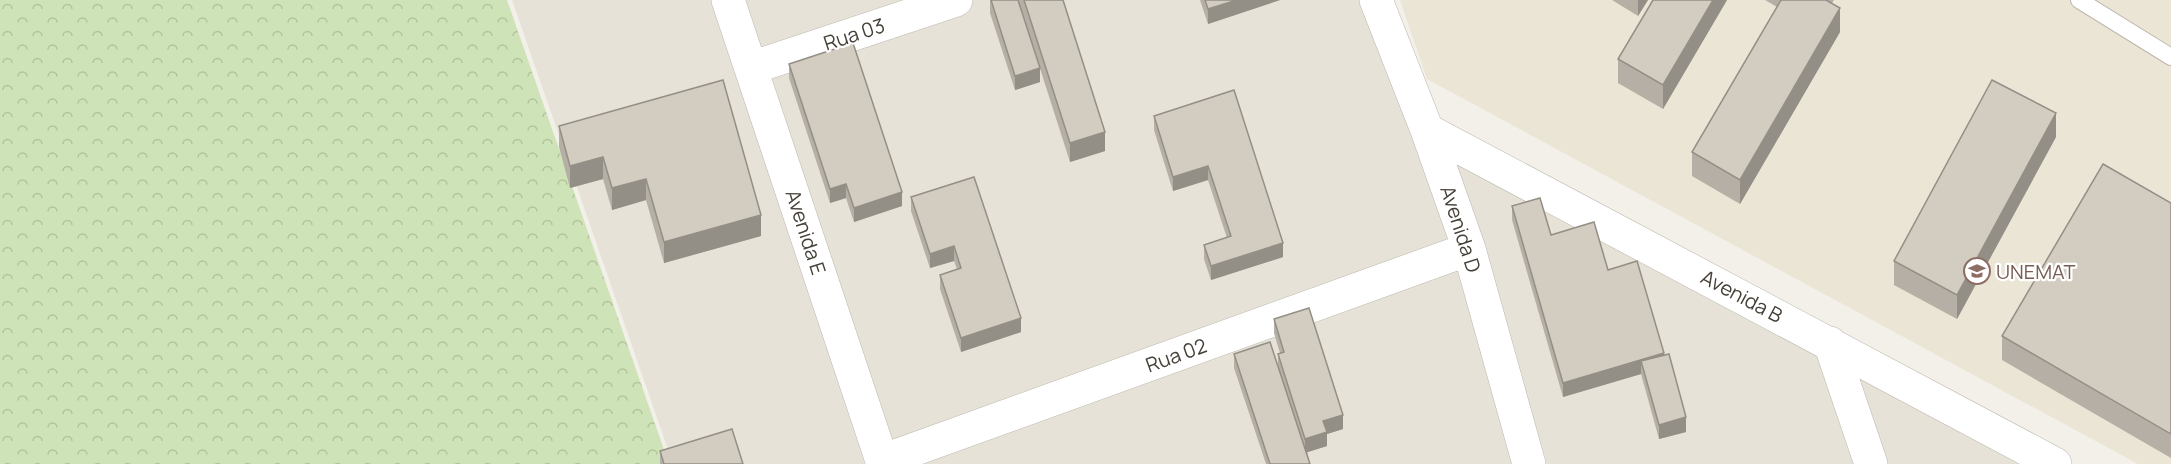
<svg xmlns="http://www.w3.org/2000/svg" width="2171" height="464" font-family="Manrope,sans-serif">
  <style>
    .residential { fill: #e6e2d8 }
    .education { fill: #eae5d5 }
    .forest { fill: url(#forest-crowns) }
    .lines { fill: none; stroke-linecap: round; stroke-linejoin: round }
    .lane-casing { stroke: #bdb8ad; stroke-width: 18 }
    .street-casing { stroke: #bdb8ad; stroke-width: 34 }
    .lane { stroke: #fff; stroke-width: 16 }
    .street { stroke: #fff; stroke-width: 33 }
    .wall { fill: #b5afa5 }
    .shaded-wall { fill: #948f86 }
    .building { fill: #d3ccc0; stroke: #948f86; stroke-width: 1.5 }
    .labels { text-anchor: middle; dominant-baseline: central; stroke-width: 4.5; stroke-linejoin: round; paint-order: stroke }
    .street-label { font-size: 20px; fill: #464138; stroke: #fff }
    .education-label { font-size: 20px; fill: #785e54; stroke: #fff; text-anchor: start }
  </style>
  <defs>
    <pattern id="forest-crowns" width="20" height="18" patternUnits="userSpaceOnUse" patternTransform="scale(1.5)"><rect width="20" height="18" fill="#cee3b7"/><path d="M2 6a3 3 0 1 1 6 0M12 15a3 3 0 1 1 6 0" fill="none" stroke="#b2c49e"/></pattern>
  </defs>
  <rect width="100%" height="100%" fill="#f3f0e9"/>
  <path class="residential" d="M512,0H1370L1415,132L2020,464H673Z"/>
  <path class="education" d="M1400,0H2171V464H2138L1427,79Z"/>
  <path class="forest" d="M0,0H507L669,464H0Z"/>
  <g class="lines">
    <defs>
      <path id="lane" d="M2079,0L2171,57"/>
      <path id="street" d="M728,0L883,464
        M1376,0L1427,130L1469,249L1529,464
        M751,68L956,0
        M1427,130L2055,464
        M1830,343L1871,464
        M882,461L1469,249"/>
    </defs>
    <use href="#lane" class="lane-casing"/>
    <use href="#street" class="street-casing"/>
    <use href="#lane" class="lane"/>
    <use href="#street" class="street"/>
  </g>
  <path class="wall" d="M990,0H1063L1105,151L1070,162L1020,6L1040,82L1015,90L990,13Z
    M1200,0H1280L1208,24Z
    M1612,0H1648L1638,16Z
    M1653,0H1727L1663,109L1618,83V59Z
    M1765,0H1834L1832,3L1840,32L1740,204L1692,176V152L1777,7Z
    M789,64L902,206L854,222L846,198L830,203L789,78Z
    M1234,90L1283,257L1211,280L1204,259V245L1227,238L1208,180L1173,191L1154,130V116Z
    M559,126L761,236L664,263L646,200L612,210L603,179L570,188L559,147Z
    M2056,137L1957,319L1894,285V261Z
    M974,177L1021,332L961,352L940,289V275L957,269L954,261L930,268L911,211V197Z
    M2171,203V458L2002,360V336Z
    M1512,206L1551,235L1608,270L1664,355L1686,432L1659,439L1641,374L1563,397L1512,220Z
    M1274,319L1343,429L1327,434V446L1307,452L1310,464H1266L1234,368V354L1278,366V354L1280,353L1274,333Z
    M660,451L743,464H660Z"/>
  <path class="shaded-wall" d="M1237,0H1280L1208,24V9Z
    M1638,0H1648L1638,16Z
    M1713,0H1727L1663,109V85Z
    M1840,8V32L1740,204V180Z
    M1040,68V82L1015,90V76Z
    M2056,113V137L1957,319V295Z
    M1105,132V151L1070,162V143Z
    M603,157V179L570,188V166Z
    M1208,166V180L1173,191V177Z
    M646,179V200L612,210V188Z
    M846,184V198L830,203V189Z
    M902,192V206L854,222V208Z
    M761,215V236L664,263V242Z
    M1283,243V257L1211,280V266Z
    M954,246V261L930,268V254Z
    M1021,318V332L961,352V338Z
    M1664,353V367L1641,361V374L1563,397V383Z
    M1343,415V429L1327,434V446L1305,453V439L1323,421Z
    M1686,417V432L1659,439V425Z"/>
  <path class="building" d="M991,0H1018L1040,68L1015,76Z
    M1024,0H1063L1105,132L1070,143Z
    M1205,0H1237L1208,9Z
    M1653,0H1713L1663,85L1618,59Z
    M1781,0H1826L1840,8L1740,180L1692,152Z
    M853,43L902,192L854,208L846,184L830,189L789,64Z
    M723,80L761,215L664,242L646,179L612,188L603,157L570,166L559,126Z
    M1992,80L2056,113L1957,295L1894,261Z
    M1234,90L1283,243L1211,266L1204,245L1231,236L1208,166L1173,177L1154,116Z
    M2103,164L2171,203V434L2002,336Z
    M974,177L1021,318L961,338L940,275L961,268L954,246L930,254L911,197Z
    M1540,198L1551,235L1594,222L1608,270L1637,261L1664,353L1563,383L1512,206Z
    M1309,308L1343,415L1323,421L1327,432L1305,439L1278,354L1284,352L1274,319Z
    M1270,342L1310,464H1270L1234,354Z
    M1669,354L1686,417L1659,425L1641,361Z
    M732,429L743,464H664L660,451Z"/>
  <defs>
    <symbol id="university-ring" viewBox="-11 -11 22 22"><circle r="9.5" fill="#fff" stroke="#8d6e63" stroke-width="1.5"/><path d="M0-5L7-2L0 1L-7-2ZM-4 1L0 2.5L4 1V4Q0 6-4 4Z" fill="#8d6e63"/></symbol>
  </defs>
  <g fill-rule="evenodd">
    <use href="#university-ring" x="1962" y="256" width="30" height="30"/>
  </g>
  <g class="labels">
    <g class="street-label">
      <text transform="translate(854 34) rotate(-18)">Rua 03</text>
      <text transform="translate(1461 229) rotate(72)">Avenida D</text>
      <text transform="translate(806 232) rotate(72)">Avenida E</text>
      <text transform="translate(1742 296) rotate(28)">Avenida B</text>
      <text transform="translate(1176 355) rotate(-20)">Rua 02</text>
    </g>
    <g class="education-label">
      <text x="1996" y="271">UNEMAT</text>
    </g>
  </g>
</svg>
